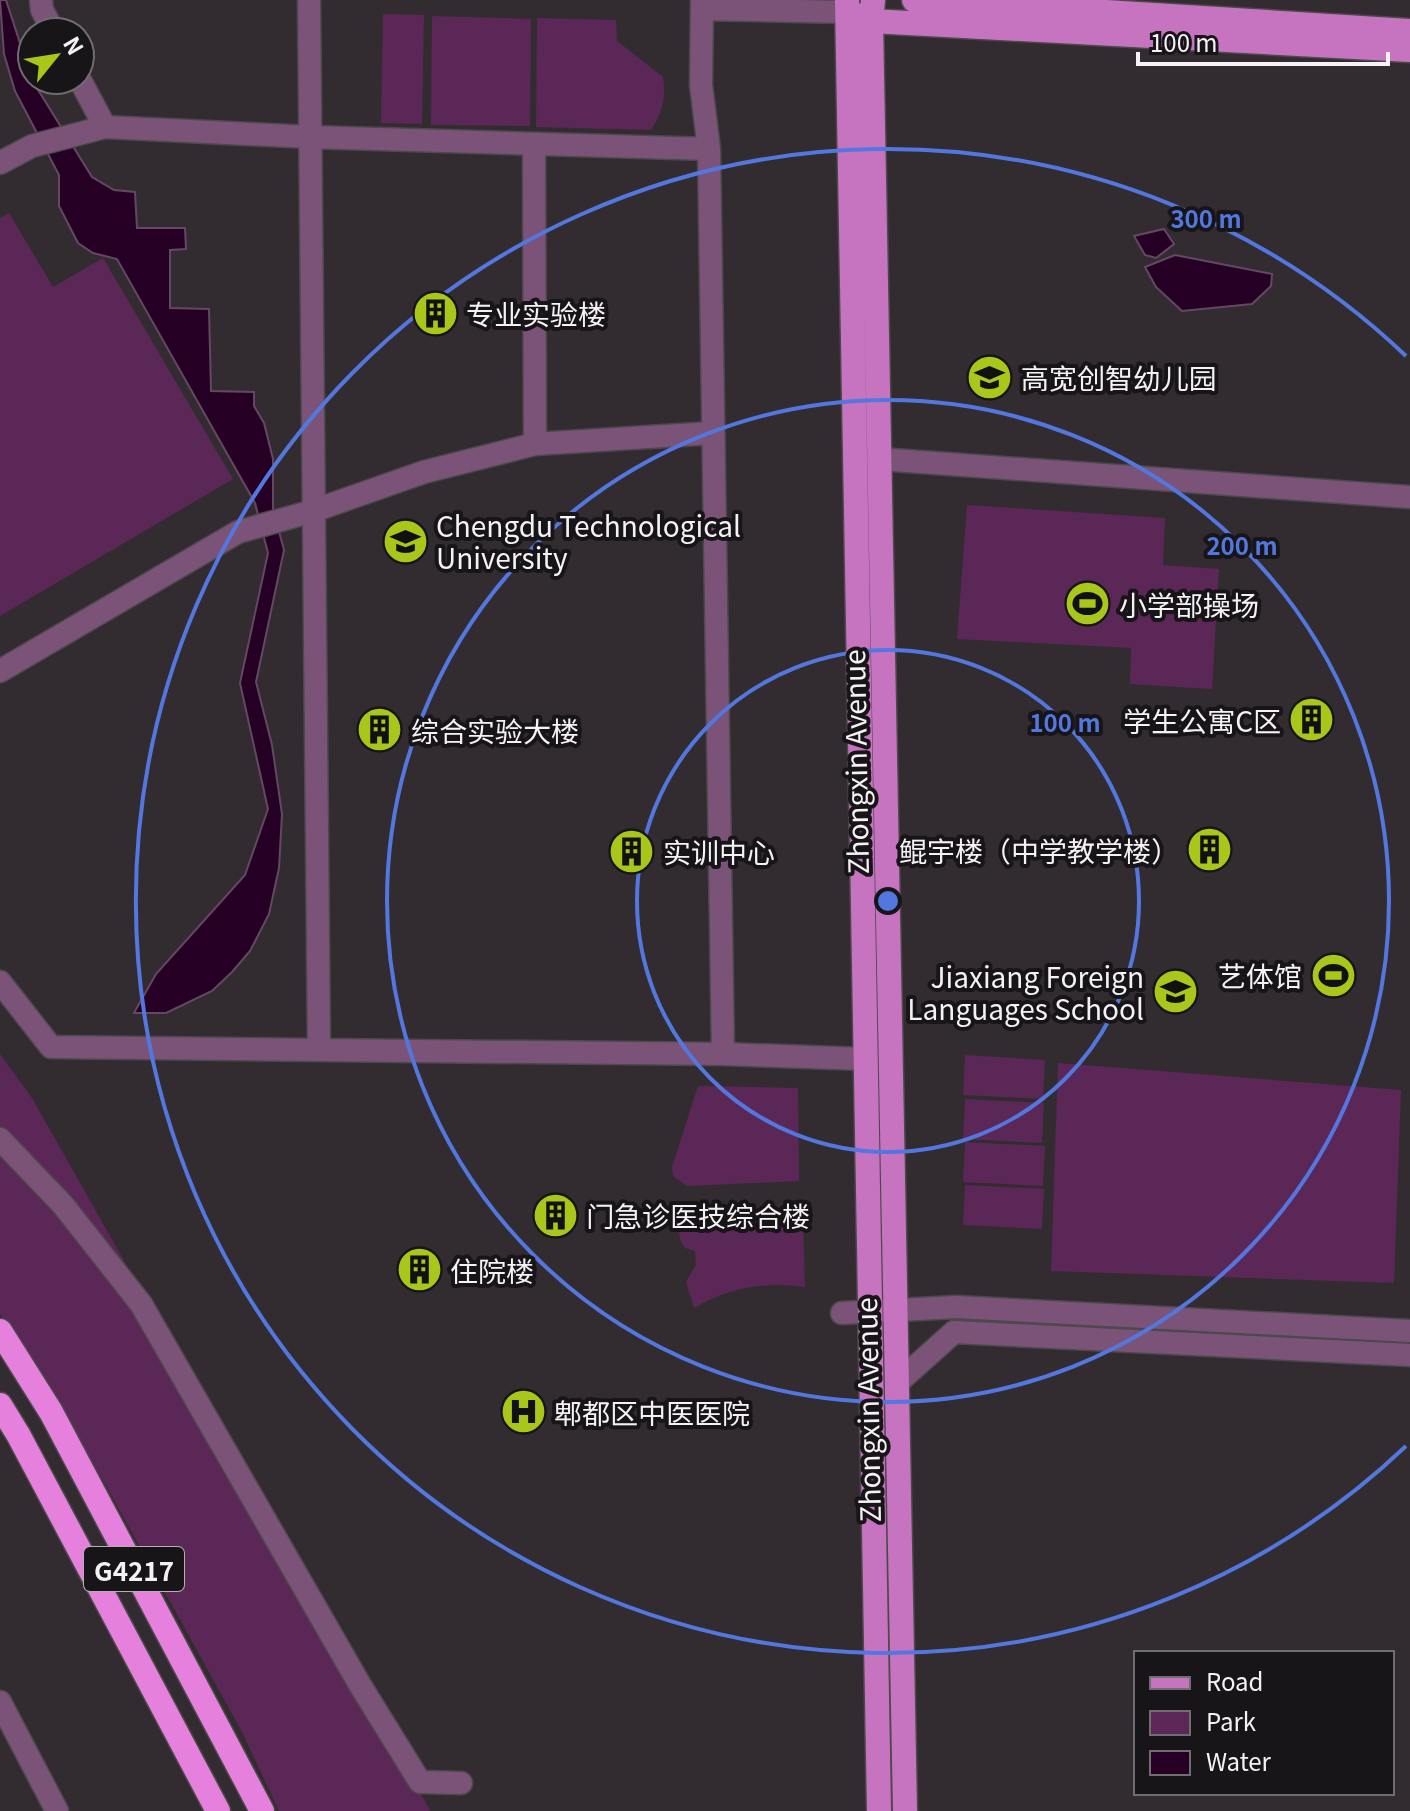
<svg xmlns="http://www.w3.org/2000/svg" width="1410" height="1811" font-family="Georgia,'Noto Sans SC',serif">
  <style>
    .green { fill: #5b2757 }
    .water { fill: #260024; stroke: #644863; stroke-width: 2 }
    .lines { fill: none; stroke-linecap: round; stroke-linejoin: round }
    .minor-casing { stroke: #4d484c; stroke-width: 25 }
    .major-casing { stroke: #4d484c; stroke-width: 27 }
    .highway-casing { stroke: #4d484c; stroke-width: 27 }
    .minor { stroke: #7c5378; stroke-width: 22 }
    .major { stroke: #c774c0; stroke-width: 24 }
    .highway { stroke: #e580dd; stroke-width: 24 }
    .ring { fill: none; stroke: #5377df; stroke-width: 4 }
    .labels { text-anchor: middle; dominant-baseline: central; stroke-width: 8; stroke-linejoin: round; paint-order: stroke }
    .shield { fill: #181518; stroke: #b3afb3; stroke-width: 2 }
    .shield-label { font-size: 26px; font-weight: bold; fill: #f5f1f5 }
    .poi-label { font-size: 28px; fill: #f5f1f5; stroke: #181518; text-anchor: start }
    .street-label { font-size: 28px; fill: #f5f1f5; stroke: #181518 }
    .centre { fill: #5377df; stroke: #181518; stroke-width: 4 }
    .ring-label { font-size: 24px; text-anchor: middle; font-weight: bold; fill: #5377df; stroke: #181518; stroke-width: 8; stroke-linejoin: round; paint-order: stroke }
  </style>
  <rect width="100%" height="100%" fill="#322c31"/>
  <path class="green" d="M383,14L424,15L422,124L381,123Z
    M432,16L531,19L530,126L431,125Z
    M537,18L616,20L617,41L663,77C666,97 663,112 651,130L536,127Z
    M9,213L53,287L103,258L233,479L0,616V218Z
    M967,505L1165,518L1163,565L1219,569L1212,689L1130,684L1131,648L957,639Z
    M0,1054L32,1098L374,1703L430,1811H279L241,1730L99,1473L0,1314Z
    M965,1055L1045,1060L1043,1099L963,1095Z
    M1058,1063L1401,1090L1394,1283L1051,1271Z
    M698,1086L798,1088L799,1181L687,1186L673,1176L672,1167Z
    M965,1099L1044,1103L1042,1143L963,1139Z
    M965,1142L1045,1146L1043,1186L963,1182Z
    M965,1185L1044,1189L1042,1229L963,1225Z
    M803,1218L805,1287C767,1281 727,1288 694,1308L686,1282L696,1265L695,1251L685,1248L680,1240L679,1230L686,1223Z"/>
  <path class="water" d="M0,0H6L32,80L92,177L114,190L135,192L137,228H185L186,249L170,250V308L209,309L211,391L254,392V406L264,423L273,459V509L284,550L256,682L272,745L282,814L279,868L269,914L250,951L232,972L212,991L166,1013H134L156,974L245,875L268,809L240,683L268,553L255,503L117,259L93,253L78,243L59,206V175L15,91L4,54Z
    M1164,229L1174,244L1156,258L1145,255L1134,236Z
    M1175,255L1272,274L1271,286L1252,304L1182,311L1156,287L1145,267Z"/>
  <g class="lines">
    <defs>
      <path id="minor" d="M41,0L42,10L54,32
        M309,0L319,1050L723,1054
        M702,0L701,85L709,149L723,1054L865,1059
        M702,9L846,12
        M80,80L105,127
        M0,163L32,146L105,127L310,137L709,149
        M535,444L713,433
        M879,459L1410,497
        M0,671L238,532L313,511L424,472L535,444L534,144
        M0,982L51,1047L319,1050
        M0,1139L63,1205L141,1304L360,1685L420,1782L461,1783
        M842,1313L956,1307L1410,1331
        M896,1384L954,1332L1410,1355
        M0,1702L57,1811"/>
      <path id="major" d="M847,0L879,1811
        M873,0L871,21L905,1811
        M914,0L1410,31
        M856,15L871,21L1410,50"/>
      <path id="highway" d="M0,1331L51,1412L262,1811
        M0,1405L19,1436L218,1811"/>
    </defs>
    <use href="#minor" class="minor-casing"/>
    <use href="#major" class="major-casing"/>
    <use href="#highway" class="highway-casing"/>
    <use href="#minor" class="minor"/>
    <use href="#major" class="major"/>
    <use href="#highway" class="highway"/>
  </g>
  <g class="ring">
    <circle cx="888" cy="901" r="251"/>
    <circle cx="888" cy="901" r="501"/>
    <path d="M1406 1446A752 752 0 1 1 1406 356"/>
  </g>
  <defs>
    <symbol id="building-disc" viewBox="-11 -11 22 22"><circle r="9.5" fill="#a9c71b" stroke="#181518"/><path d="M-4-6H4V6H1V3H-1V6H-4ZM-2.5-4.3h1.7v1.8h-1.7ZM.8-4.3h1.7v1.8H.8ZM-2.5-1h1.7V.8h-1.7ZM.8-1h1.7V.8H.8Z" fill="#111"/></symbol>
    <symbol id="school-disc" viewBox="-11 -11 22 22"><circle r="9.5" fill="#a9c71b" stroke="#181518"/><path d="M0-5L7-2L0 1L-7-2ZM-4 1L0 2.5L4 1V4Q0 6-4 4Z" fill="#111"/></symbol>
    <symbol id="university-disc" viewBox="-11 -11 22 22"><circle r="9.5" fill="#a9c71b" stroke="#181518"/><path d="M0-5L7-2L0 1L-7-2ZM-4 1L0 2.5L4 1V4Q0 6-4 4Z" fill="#111"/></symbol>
    <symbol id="stadium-disc" viewBox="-11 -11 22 22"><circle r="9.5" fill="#a9c71b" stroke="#181518"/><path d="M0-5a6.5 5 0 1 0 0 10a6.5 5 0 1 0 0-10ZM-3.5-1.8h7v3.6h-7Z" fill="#111"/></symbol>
    <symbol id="hospital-disc" viewBox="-11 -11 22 22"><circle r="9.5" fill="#a9c71b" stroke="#181518"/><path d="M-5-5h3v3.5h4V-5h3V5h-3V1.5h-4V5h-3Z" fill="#111"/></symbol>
  </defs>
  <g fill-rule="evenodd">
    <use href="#building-disc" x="410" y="288" width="51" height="51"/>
    <use href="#school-disc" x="964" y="352" width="51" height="51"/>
    <use href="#university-disc" x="380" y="516" width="51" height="51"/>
    <use href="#stadium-disc" x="1062" y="578" width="51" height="51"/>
    <use href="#building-disc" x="1286" y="694" width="51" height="51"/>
    <use href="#building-disc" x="354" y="704" width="51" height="51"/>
    <use href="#building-disc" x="1184" y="824" width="51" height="51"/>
    <use href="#building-disc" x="606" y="826" width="51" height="51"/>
    <use href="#stadium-disc" x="1308" y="950" width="51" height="51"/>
    <use href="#school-disc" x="1150" y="966" width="51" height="51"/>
    <use href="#building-disc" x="530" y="1190" width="51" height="51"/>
    <use href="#building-disc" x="394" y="1244" width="51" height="51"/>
    <use href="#hospital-disc" x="498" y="1386" width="51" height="51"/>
  </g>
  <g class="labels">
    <rect class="shield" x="84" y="1547" width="100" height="44" rx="6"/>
    <g class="shield-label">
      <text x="134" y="1569">G4217</text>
    </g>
    <g class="poi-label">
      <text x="466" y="313">专业实验楼</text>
      <text x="1021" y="377">高宽创智幼儿园</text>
      <text x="436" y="525">Chengdu Technological<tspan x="436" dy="32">University</tspan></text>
      <text x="1119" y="604">小学部操场</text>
      <text x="1281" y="720" text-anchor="end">学生公寓C区</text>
      <text x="411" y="730">综合实验大楼</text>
      <text x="1179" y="850" text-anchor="end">鲲宇楼（中学教学楼）</text>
      <text x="663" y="851">实训中心</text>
      <text x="1302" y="975" text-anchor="end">艺体馆</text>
      <text x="1144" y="976" text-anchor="end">Jiaxiang Foreign<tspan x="1144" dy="32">Languages School</tspan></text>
      <text x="586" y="1215">门急诊医技综合楼</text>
      <text x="450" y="1270">住院楼</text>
      <text x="554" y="1412">郫都区中医医院</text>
    </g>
    <g class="street-label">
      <text transform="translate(855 762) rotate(-91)">Zhongxin Avenue</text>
      <text transform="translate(867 1410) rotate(-91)">Zhongxin Avenue</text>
    </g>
  </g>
  <circle cx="888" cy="901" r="12" class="centre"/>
  <g class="ring-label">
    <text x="1206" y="228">300 m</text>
    <text x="1242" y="555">200 m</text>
    <text x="1065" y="732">100 m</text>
  </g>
  <rect x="1134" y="1651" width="260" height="144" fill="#181518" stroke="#706d70" stroke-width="2"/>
  <rect x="1150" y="1677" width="40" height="12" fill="#c774c0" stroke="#706d70" stroke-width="2"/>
  <text x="1206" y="1691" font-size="24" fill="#f5f1f5">Road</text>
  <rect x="1150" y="1711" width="40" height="24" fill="#5b2757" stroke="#706d70" stroke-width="2"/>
  <text x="1206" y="1731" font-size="24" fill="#f5f1f5">Park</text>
  <rect x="1150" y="1751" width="40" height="24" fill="#260024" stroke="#706d70" stroke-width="2"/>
  <text x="1206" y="1771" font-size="24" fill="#f5f1f5">Water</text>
  <g transform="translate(56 56) rotate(60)"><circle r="38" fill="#181518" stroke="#706d70" stroke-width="2"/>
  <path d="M0-6L14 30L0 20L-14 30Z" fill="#a9c71b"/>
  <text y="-12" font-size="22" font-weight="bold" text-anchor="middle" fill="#f5f1f5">N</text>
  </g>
  <path d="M1138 52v12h250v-12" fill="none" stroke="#f5f1f5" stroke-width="4"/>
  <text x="1150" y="52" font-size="24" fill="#f5f1f5" stroke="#181518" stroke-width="6" paint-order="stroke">100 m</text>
</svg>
